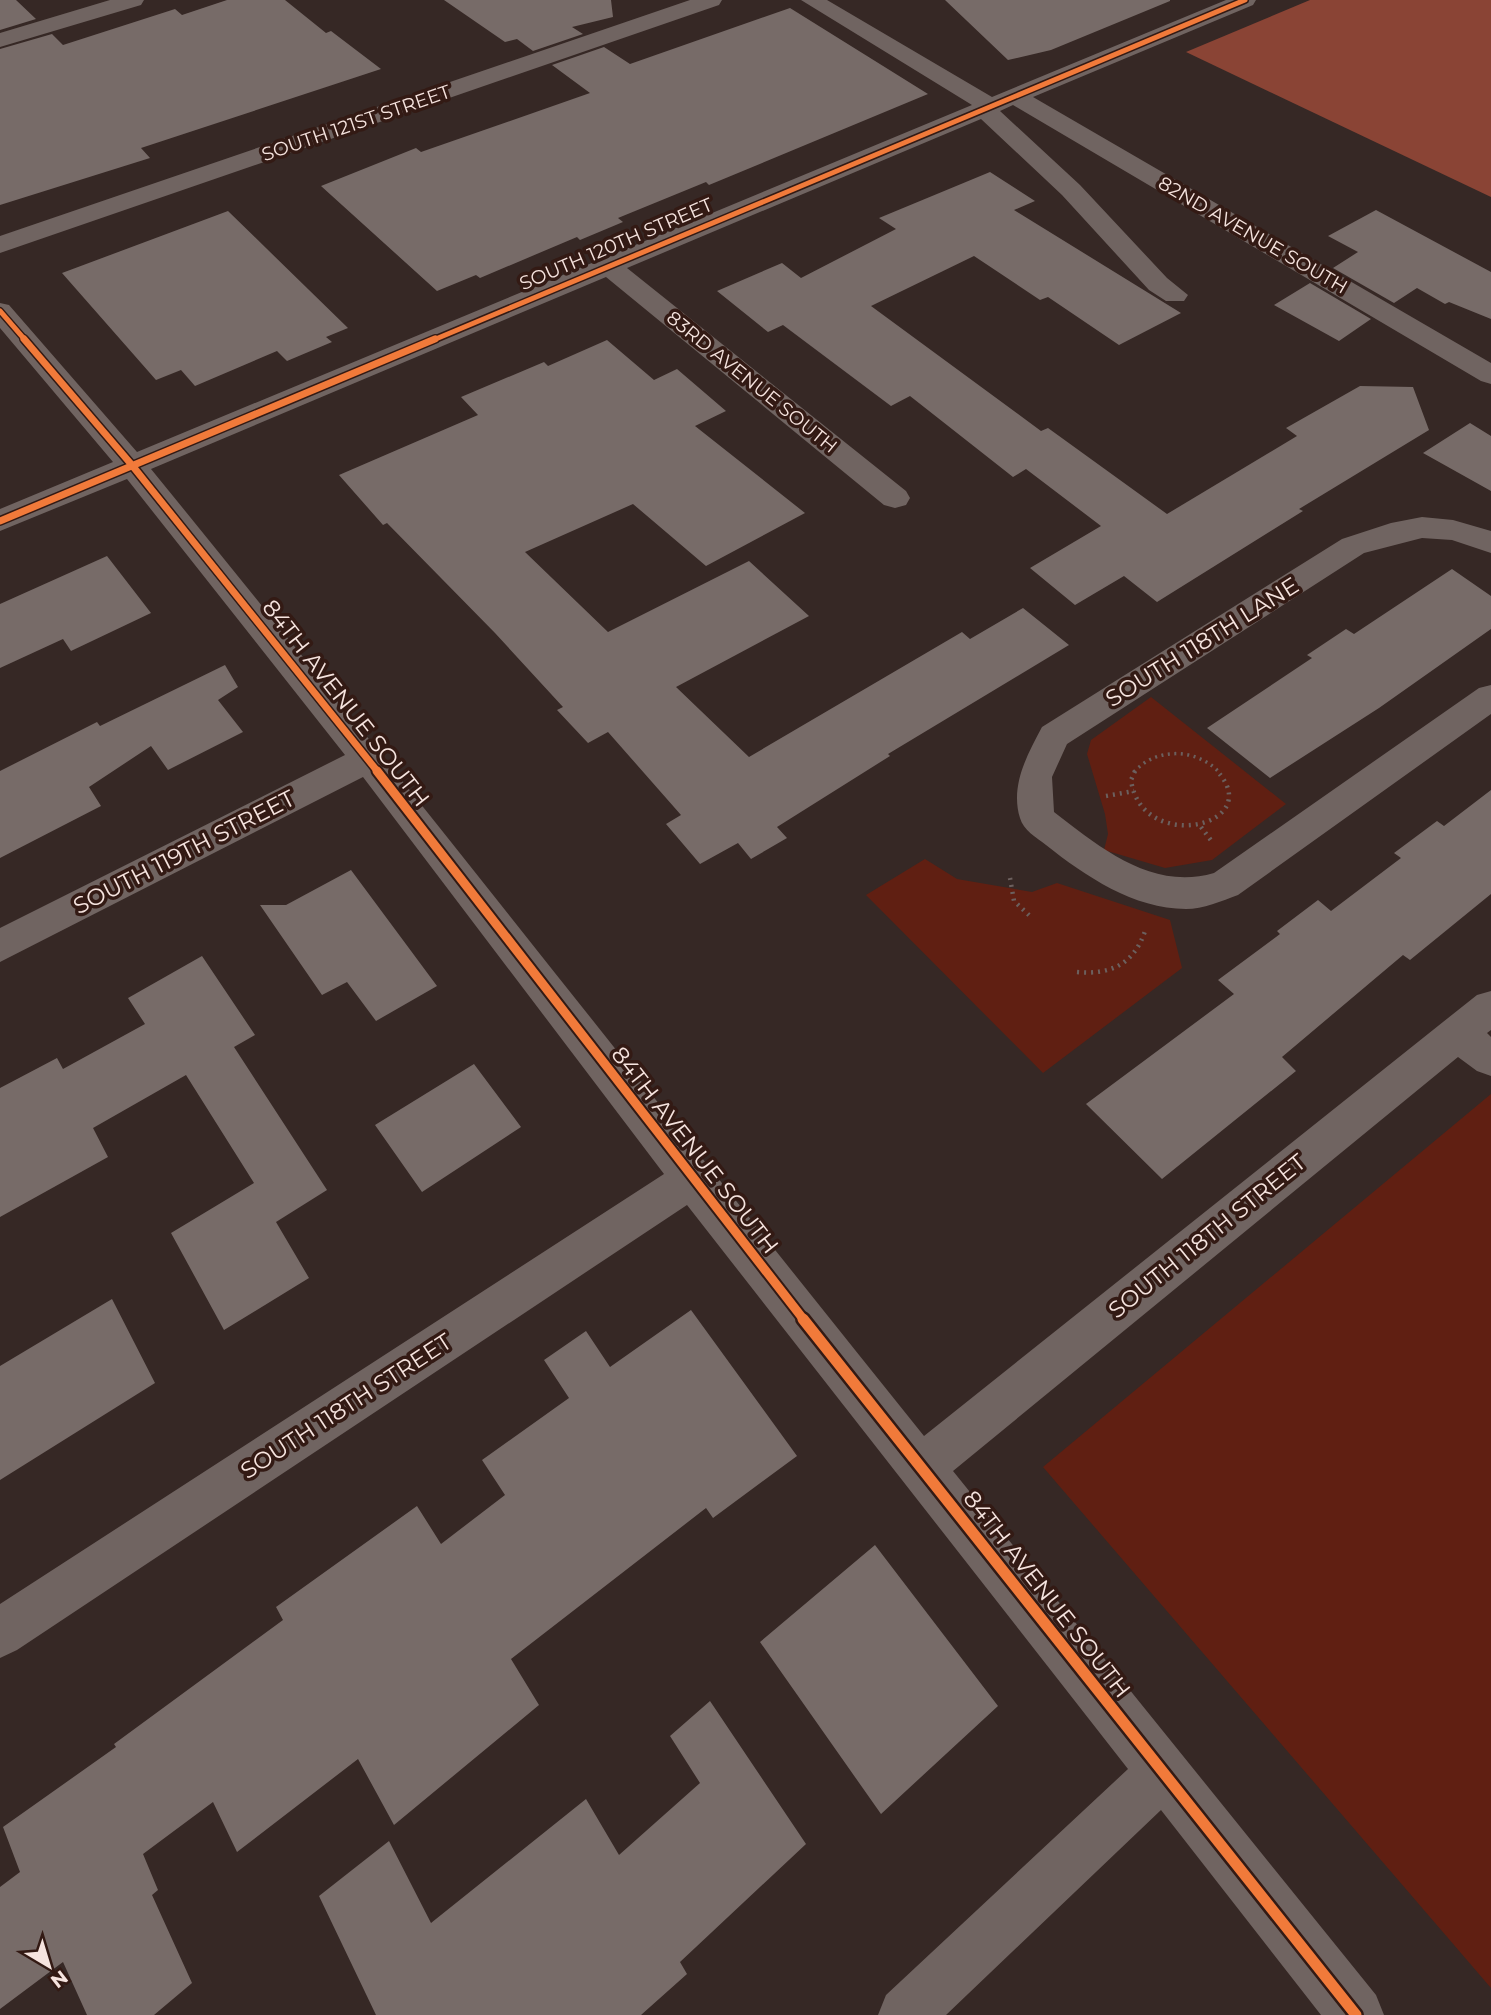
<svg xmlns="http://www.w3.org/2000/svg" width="1491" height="2015" font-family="Montserrat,sans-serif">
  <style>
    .green { fill: #601f12 }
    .forest { fill: #8a4435 }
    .building { fill: #776b68 }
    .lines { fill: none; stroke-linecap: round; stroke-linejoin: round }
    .path-far1 { stroke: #6c605e; stroke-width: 3.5; stroke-dasharray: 2 4.5; stroke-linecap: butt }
    .path { stroke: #6c605e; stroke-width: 4.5; stroke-dasharray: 2 5; stroke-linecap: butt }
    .minor { fill: #706461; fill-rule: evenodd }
    .cycleway-far3-casing { stroke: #331a14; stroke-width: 8 }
    .cycleway-far2-casing { stroke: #331a14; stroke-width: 10 }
    .cycleway-far1-casing { stroke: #331a14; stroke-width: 13 }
    .cycleway-casing { stroke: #331a14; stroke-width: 16 }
    .cycleway-far3 { stroke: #f17a3a; stroke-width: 5 }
    .cycleway-far2 { stroke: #f17a3a; stroke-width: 7 }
    .cycleway-far1 { stroke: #f17a3a; stroke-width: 9 }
    .cycleway { stroke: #f17a3a; stroke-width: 11 }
    .labels { text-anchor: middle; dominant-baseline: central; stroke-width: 7; stroke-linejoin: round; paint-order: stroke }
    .far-street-label { font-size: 19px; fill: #f6e4df; stroke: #331a14 }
    .street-label { font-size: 23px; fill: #f6e4df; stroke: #331a14 }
  </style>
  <rect width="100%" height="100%" fill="#362825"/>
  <path class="green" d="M1151,697L1286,804L1212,860L1165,868L1104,850L1108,834L1105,814L1087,754L1091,740Z
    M925,859L957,879L1032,892L1057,883L1170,920L1182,968L1043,1073L866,895Z
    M1491,1094V1988L1043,1467Z"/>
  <path class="forest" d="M1310,0H1491V197L1186,52Z"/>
  <path class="building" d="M0,0H16L36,19L0,30Z
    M227,0H285L326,33L331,31L381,69L141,148L150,158L0,205V49L52,34L63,45L175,9L182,15Z
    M444,0H611L613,17L572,27L583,34L533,51L517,39L505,42Z
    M945,0H1170V1L1051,50L1008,60Z
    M790,8L928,94L709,185L706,182L618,218L623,222L580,240L577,237L480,278L476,275L437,291L321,186L416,148L421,152L590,93L552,65L604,47L630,64Z
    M990,172L1035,201L1014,210L1181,313L1119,345L1048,297L1040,300L974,256L871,306L1041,431L1048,428L1167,514L1297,436L1286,428L1360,386L1413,387L1429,430L1299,509L1303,511L1157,602L1124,576L1075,605L1030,568L1101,526L1026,469L1013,477L910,396L891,406L783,325L768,332L717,291L782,263L801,278L896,229L879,218Z
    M1376,210L1491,272V319L1449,302L1445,304L1417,288L1394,303L1333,268L1358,252L1328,236Z
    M228,211L348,328L326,337L332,342L287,361L277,351L195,386L181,370L156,380L62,273Z
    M1310,283L1371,319L1339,341L1274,305Z
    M607,340L654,380L677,369L726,411L695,426L805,513L706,566L633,504L525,552L608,632L749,561L809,616L676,687L749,757L962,632L970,639L1023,608L1069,645L888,754L890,756L777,827L787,838L751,859L738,843L700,864L666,824L681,815L608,732L588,743L557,710L563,707L495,633L387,523L383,525L339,475L478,415L461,397L544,362L548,366Z
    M1470,423L1491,436V491L1423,453Z
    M107,556L151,613L71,651L63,639L0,668V604Z
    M1452,569L1491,596V629L1379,708L1270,778L1207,728L1312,658L1307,655L1346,629L1354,634Z
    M225,665L238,687L218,700L243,732L168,770L151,746L89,787L101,806L0,858V771L97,722L100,726Z
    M1491,790V894L1410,960L1403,955L1282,1057L1296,1071L1162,1179L1086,1104L1234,994L1218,980L1280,934L1277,931L1318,900L1331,911L1401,858L1394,853L1437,821L1444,826Z
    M351,870L437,986L376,1021L347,982L322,995L260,905H286Z
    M202,956L255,1035L234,1047L327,1190L276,1222L309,1278L224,1330L171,1233L254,1183L186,1075L93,1128L108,1157L0,1217V1088L57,1058L63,1069L145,1024L128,998Z
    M474,1064L521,1127L422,1192L375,1125Z
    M112,1299L155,1383L0,1480V1366Z
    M691,1310L797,1456L713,1518L706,1508L511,1659L539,1705L394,1825L358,1759L237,1852L213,1802L143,1854L158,1890L152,1895L192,1983L154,2015H87L63,1962L0,2009V1887L20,1872L3,1827L116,1747L114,1744L283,1620L276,1607L417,1506L441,1544L505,1495L482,1460L569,1398L544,1360L586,1331L610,1367Z
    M875,1545L998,1706L881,1814L760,1642Z
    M710,1701L806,1844L680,1962L687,1974L641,2015H376L319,1896L389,1841L431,1923L586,1799L619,1855L700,1783L670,1736Z"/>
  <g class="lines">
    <path class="path-far1" d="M1134,772C1156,747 1196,748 1219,772"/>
    <path class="path" d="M1135,771L1131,780C1141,855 1268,826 1217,771
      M1106,796L1134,791
      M1201,827L1213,843
      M1010,878L1014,901L1031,917
      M1077,972C1111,975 1134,964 1145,931"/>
    <path class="minor" d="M110,0H144L141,5L0,47V33Z
      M690,0H722L719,5L0,253V236Z
      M801,0H827L992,97L1226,0H1256L1253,5L1033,97L1491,363V384L1481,381L1013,105L1000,111L1080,185L1167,278L1188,295L1184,301H1166L1149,290L1062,195L981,119L627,268L906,491L910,498L906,505L895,508L884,505L606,277L151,469C412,789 665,1114 924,1436L1443,1022L1477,995L1491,991V1030L1487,1033L1491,1037V1076L1477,1071L1458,1057L953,1471L1376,1995L1384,2015H1321L1161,1810L946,2015H878L886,1995L1128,1769L687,1205L17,1650L0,1658V1604L664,1174L363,777L0,962V928L345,755L127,479L0,531V509L113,462L0,328V303L9,305L137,452L972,105Z
      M1422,517L1453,520L1491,531V553L1452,540L1422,538L1364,553L1067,744L1052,777L1054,812C1101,848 1152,891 1214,873L1479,688L1491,685V714L1238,895C1222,901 1203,909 1186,909C1134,909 1085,876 1046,845C1037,838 1023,830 1020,818C1010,786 1027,755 1042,727L1342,539L1391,523Z"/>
    <defs>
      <path id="cycleway-far3" d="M0,311L26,341
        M431,341L1245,0"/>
      <path id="cycleway-far2" d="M24,339L131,464L378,772
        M0,521L435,339"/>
      <path id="cycleway-far1" d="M377,771L804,1320"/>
      <path id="cycleway" d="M803,1319L1356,2015"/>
    </defs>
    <use href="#cycleway-far3" class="cycleway-far3-casing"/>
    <use href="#cycleway-far2" class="cycleway-far2-casing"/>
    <use href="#cycleway-far1" class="cycleway-far1-casing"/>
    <use href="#cycleway" class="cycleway-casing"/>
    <use href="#cycleway-far3" class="cycleway-far3"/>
    <use href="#cycleway-far2" class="cycleway-far2"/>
    <use href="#cycleway-far1" class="cycleway-far1"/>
    <use href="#cycleway" class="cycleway"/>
  </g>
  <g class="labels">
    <g class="far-street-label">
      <text transform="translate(356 123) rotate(-19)">SOUTH 121ST STREET</text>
      <text transform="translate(1253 235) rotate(30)">82ND AVENUE SOUTH</text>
      <text transform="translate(616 244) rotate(-23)">SOUTH 120TH STREET</text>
      <text transform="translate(752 382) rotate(39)">83RD AVENUE SOUTH</text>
    </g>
    <g class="street-label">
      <text transform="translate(1202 642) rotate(-32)">SOUTH 118TH LANE</text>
      <text transform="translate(346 703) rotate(52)">84TH AVENUE SOUTH</text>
      <text transform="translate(184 852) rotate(-27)">SOUTH 119TH STREET</text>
      <text transform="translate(695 1150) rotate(52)">84TH AVENUE SOUTH</text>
      <text transform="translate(1207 1236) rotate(-39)">SOUTH 118TH STREET</text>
      <text transform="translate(346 1406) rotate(-33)">SOUTH 118TH STREET</text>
      <text transform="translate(1047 1594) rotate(52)">84TH AVENUE SOUTH</text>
    </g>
  </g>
  <g transform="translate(49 1966) rotate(142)" stroke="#331a14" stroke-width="5" paint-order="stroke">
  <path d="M0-5L12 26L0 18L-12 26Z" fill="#f6e4df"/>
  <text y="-10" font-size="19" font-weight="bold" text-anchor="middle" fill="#f6e4df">N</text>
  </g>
</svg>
